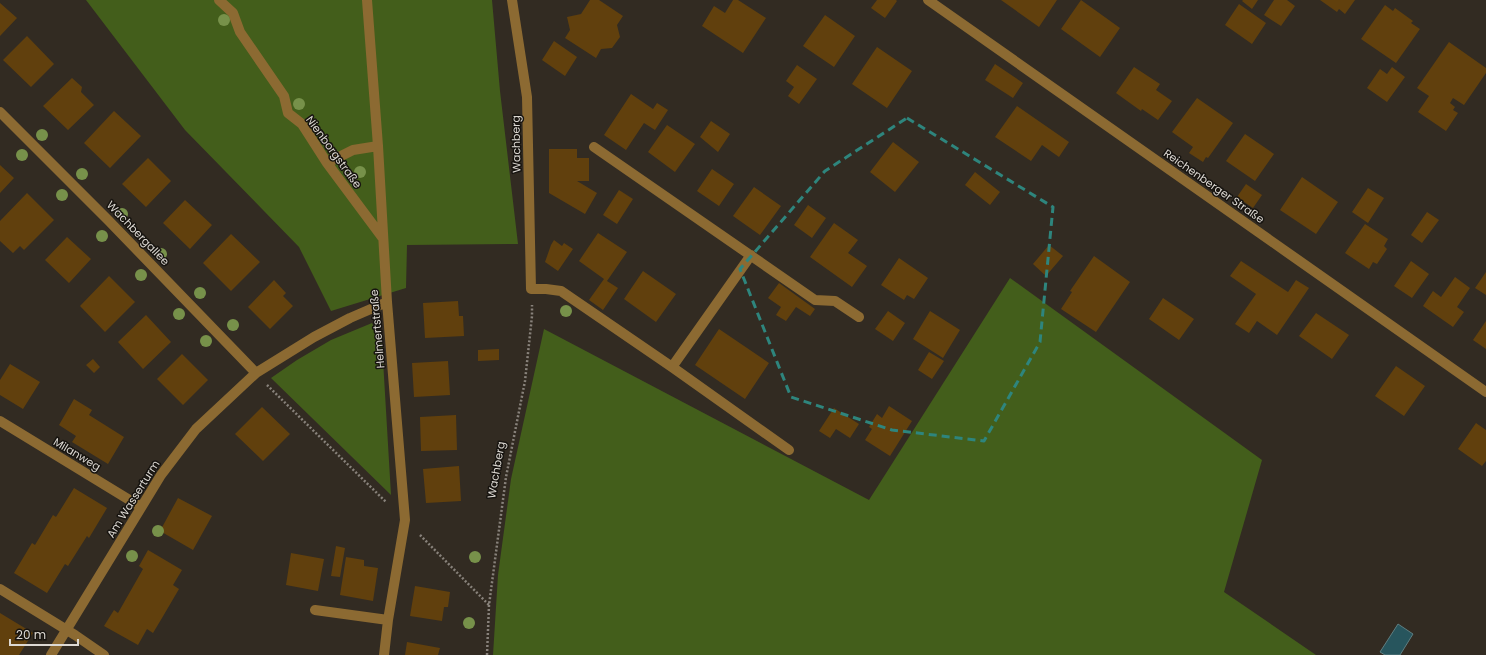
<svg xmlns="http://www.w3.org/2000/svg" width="1486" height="655" font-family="Poppins,sans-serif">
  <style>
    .green { fill: #435e1b }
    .water { fill: #27555d; stroke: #5e7d80 }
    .building { fill: #61400d }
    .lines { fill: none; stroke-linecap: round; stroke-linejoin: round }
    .path { stroke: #88827b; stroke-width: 2.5; stroke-dasharray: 2 2; stroke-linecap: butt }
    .minor { stroke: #8c6a32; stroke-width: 10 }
    .tree { fill: #77914a }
    .marked { fill: none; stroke: #2e857d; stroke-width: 3; stroke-dasharray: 8 5; stroke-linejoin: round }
    .labels { text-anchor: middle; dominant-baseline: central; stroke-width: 3; stroke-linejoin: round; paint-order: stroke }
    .street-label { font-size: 11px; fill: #ddd9d3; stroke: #171410 }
  </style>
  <rect width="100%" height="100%" fill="#322b22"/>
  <path class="green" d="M86,0H492L500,91L518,244L407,245L406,288L331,311L299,247L185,130Z
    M1010,278L1262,460L1224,592L1316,655H493L498,575L511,479L544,329L869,500Z
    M372,323L382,343L391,495L271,378L297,360L331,340Z"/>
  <path class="water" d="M1398,624L1413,634L1400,655H1385L1380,652Z"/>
  <path class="building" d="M590,0H599L623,16L617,25L620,37L612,48L601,49L596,58L565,38L570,30L567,17L581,14Z
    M733,0H738L766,18L743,53L702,26L714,6L725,13Z
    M877,0H896L897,1L885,18L871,8Z
    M1001,0H1057L1039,27Z
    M1081,0L1120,28L1100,57L1061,29Z
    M1243,0H1258L1252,9L1242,1Z
    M1274,0H1287L1295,6L1281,26L1264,15Z
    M1320,0H1355L1345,14L1339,9L1337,12Z
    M0,3L17,18L0,36Z
    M1239,4L1266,23L1252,44L1225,25Z
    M1385,5L1393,11L1395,8L1413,21L1411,23L1420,29L1396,63L1361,39Z
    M825,15L855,36L834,67L803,46Z
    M27,36L54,64L31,87L3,60Z
    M554,41L577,57L565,76L542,60Z
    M1449,42L1486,68V73L1464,105L1453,98L1450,103L1455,107L1453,110L1458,113L1446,131L1418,112L1429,96L1417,88Z
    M877,47L912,71L887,108L852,84Z
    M995,64L1023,83L1013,98L985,80Z
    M797,65L817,79L799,104L788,96L794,87L786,81Z
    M1134,67L1160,84L1156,90L1172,101L1158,120L1142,109L1141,111L1116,93Z
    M1392,67L1405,77L1387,102L1367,88L1380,69L1387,74Z
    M72,78L82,87L81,92L94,105L68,130L43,106Z
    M631,94L653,109L657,103L668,110L655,130L644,123L626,150L604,135Z
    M1197,98L1233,123L1208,158L1206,157L1203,162L1189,153L1193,147L1172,132Z
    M1017,106L1069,142L1059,157L1042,145L1031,161L995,137Z
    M114,111L141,136L110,168L84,143Z
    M711,121L730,134L718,152L700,137Z
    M667,125L695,144L675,172L648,152Z
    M1245,134L1274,154L1255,181L1226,161Z
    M893,142L919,162L895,192L870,172Z
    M549,149H577V158H589V181H577L597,193L585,214L549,193Z
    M148,158L171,181L146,207L122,184Z
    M0,165L14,178L0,193Z
    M712,169L734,184L719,206L697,191Z
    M975,172L1000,192L990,205L965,185Z
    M1302,177L1338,202L1316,234L1280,210Z
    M1246,184L1262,195L1253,208L1237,197Z
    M754,187L781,206L760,235L733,216Z
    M1368,188L1384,198L1368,223L1352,212Z
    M619,190L633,199L617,224L603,215Z
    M27,193L54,220L24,250L20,246L13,253L0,241V221Z
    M185,200L212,225L190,249L163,223Z
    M808,205L826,218L812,238L794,225Z
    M1427,212L1439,220L1422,243L1411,235Z
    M834,223L858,240L848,253L867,266L852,287L810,257Z
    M1365,224L1388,239L1384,246L1387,249L1377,264L1373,262L1369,269L1345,253Z
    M598,233L627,252L607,281L618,288L603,310L589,300L604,279L579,261Z
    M231,234L260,262L231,291L203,263Z
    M67,237L91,259L69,283L45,260Z
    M554,240L562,246L564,243L573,249L558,271L545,262L551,245Z
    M1049,245L1063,256L1046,276L1033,264Z
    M1094,256L1130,282L1096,332L1061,309L1072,292L1070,291Z
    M899,258L928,278L914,299L907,295L904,300L881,285Z
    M1241,261L1288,292L1296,280L1309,288L1277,335L1257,321L1249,333L1235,324L1256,294L1230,276Z
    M1411,261L1429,274L1412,298L1394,286Z
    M643,271L676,294L656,322L624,299Z
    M1486,272V295L1475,288Z
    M109,276L135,302L105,332L80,306Z
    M1455,277L1470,288L1457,307L1464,312L1453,327L1423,306L1433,291L1441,297Z
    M274,280L286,293L283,296L293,306L270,329L248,307Z
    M779,283L815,309L810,316L796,307L786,321L776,315L781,307L768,298Z
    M1163,298L1194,319L1179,340L1149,319Z
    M458,301L459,316H463L464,336L425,338L423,303Z
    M888,311L905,323L893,341L875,329Z
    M930,311L960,330L943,358L913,339Z
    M1316,313L1349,335L1332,359L1299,336Z
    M146,315L171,342L143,369L118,342Z
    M1486,321V349L1473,340Z
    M719,329L769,363L745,399L695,365Z
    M499,349V360L478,361V350Z
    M929,352L944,361L932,379L918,370Z
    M182,354L208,380L183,405L157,379Z
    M93,359L100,367L94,373L86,365Z
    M448,361L450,395L414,397L412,363Z
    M10,364L40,382L23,409L0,395V380Z
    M1396,366L1425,386L1404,416L1375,396Z
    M74,399L92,410L89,415L124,437L108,464L72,442L76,436L59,425Z
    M889,406L912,421L890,456L865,440L872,429L869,427L877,414L882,418Z
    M262,407L290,434L263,461L235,434Z
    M834,408L859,424L850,438L836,429L830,438L819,431Z
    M456,415L457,450L421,451L420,417Z
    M1476,423L1486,430V461L1482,466L1458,449Z
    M459,466L461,501L426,503L423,469Z
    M74,488L107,508L89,538L87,536L68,566L65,564L47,593L14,573L32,543L35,545L53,515L56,517Z
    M178,498L212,516L193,550L160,531Z
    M336,546L345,548L340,577L331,576Z
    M148,550L182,570L173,585L179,589L162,618L153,633L147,629L138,645L104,626L114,610L118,613L143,569L139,566Z
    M291,553L324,559L318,591L286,585Z
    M346,557L364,560V566L378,568L373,601L340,595Z
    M415,586L450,592L448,607H444L442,621L410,616Z
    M0,613L33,633L19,655H0Z
    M407,642L440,648L438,655H405Z"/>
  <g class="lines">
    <path class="path" d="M267,385L386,502
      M420,535L489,605
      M487,655L489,605L506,477L525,381L532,316V305"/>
    <path class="minor" d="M219,0L233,13L240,32L284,96L288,113L302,124L327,163L382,237
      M367,0L378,146L387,302L405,520L388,620L384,655
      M512,0L527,97L531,289H546L561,291L672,367L789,450
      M928,0L1486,392
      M0,112L108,220L256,373
      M594,147L815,300L835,301L859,317
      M327,163L353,150L378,146
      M672,367L751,255
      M0,421L141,507
      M0,589L75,635L104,655
      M315,610L388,620
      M51,655L161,475L196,429L256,373L314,337L350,318L387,302"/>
  </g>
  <g class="tree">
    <circle cx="224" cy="20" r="6"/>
    <circle cx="299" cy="104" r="6"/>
    <circle cx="42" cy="135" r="6"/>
    <circle cx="22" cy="155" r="6"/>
    <circle cx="360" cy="172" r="6"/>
    <circle cx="82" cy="174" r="6"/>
    <circle cx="62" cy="195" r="6"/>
    <circle cx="122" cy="214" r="6"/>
    <circle cx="102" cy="236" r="6"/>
    <circle cx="161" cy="254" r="6"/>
    <circle cx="141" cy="275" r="6"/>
    <circle cx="200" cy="293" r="6"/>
    <circle cx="566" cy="311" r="6"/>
    <circle cx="179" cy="314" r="6"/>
    <circle cx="233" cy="325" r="6"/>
    <circle cx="206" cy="341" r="6"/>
    <circle cx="158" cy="531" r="6"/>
    <circle cx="132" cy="556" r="6"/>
    <circle cx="475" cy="557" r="6"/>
    <circle cx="469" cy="623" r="6"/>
  </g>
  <path class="marked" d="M907,118L1053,207L1040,342L984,441L892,430L791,397L740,269L825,171Z"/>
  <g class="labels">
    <g class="street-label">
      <text transform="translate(516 144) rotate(-91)">Wachberg</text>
      <text transform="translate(334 152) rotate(54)">Nienborgstraße</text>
      <text transform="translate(1214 186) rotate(35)">Reichenberger Straße</text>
      <text transform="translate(138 233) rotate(46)">Wachbergallee</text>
      <text transform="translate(377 329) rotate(-95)">Helmertstraße</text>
      <text transform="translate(77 454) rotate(31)">Milanweg</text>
      <text transform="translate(496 470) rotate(-80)">Wachberg</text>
      <text transform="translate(133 499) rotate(-58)">Am Wasserturm</text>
    </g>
  </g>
  <path d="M10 639v6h68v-6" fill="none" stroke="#ddd9d3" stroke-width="2"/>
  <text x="16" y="639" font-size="12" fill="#ddd9d3" stroke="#171410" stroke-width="3" paint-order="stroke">20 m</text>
</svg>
